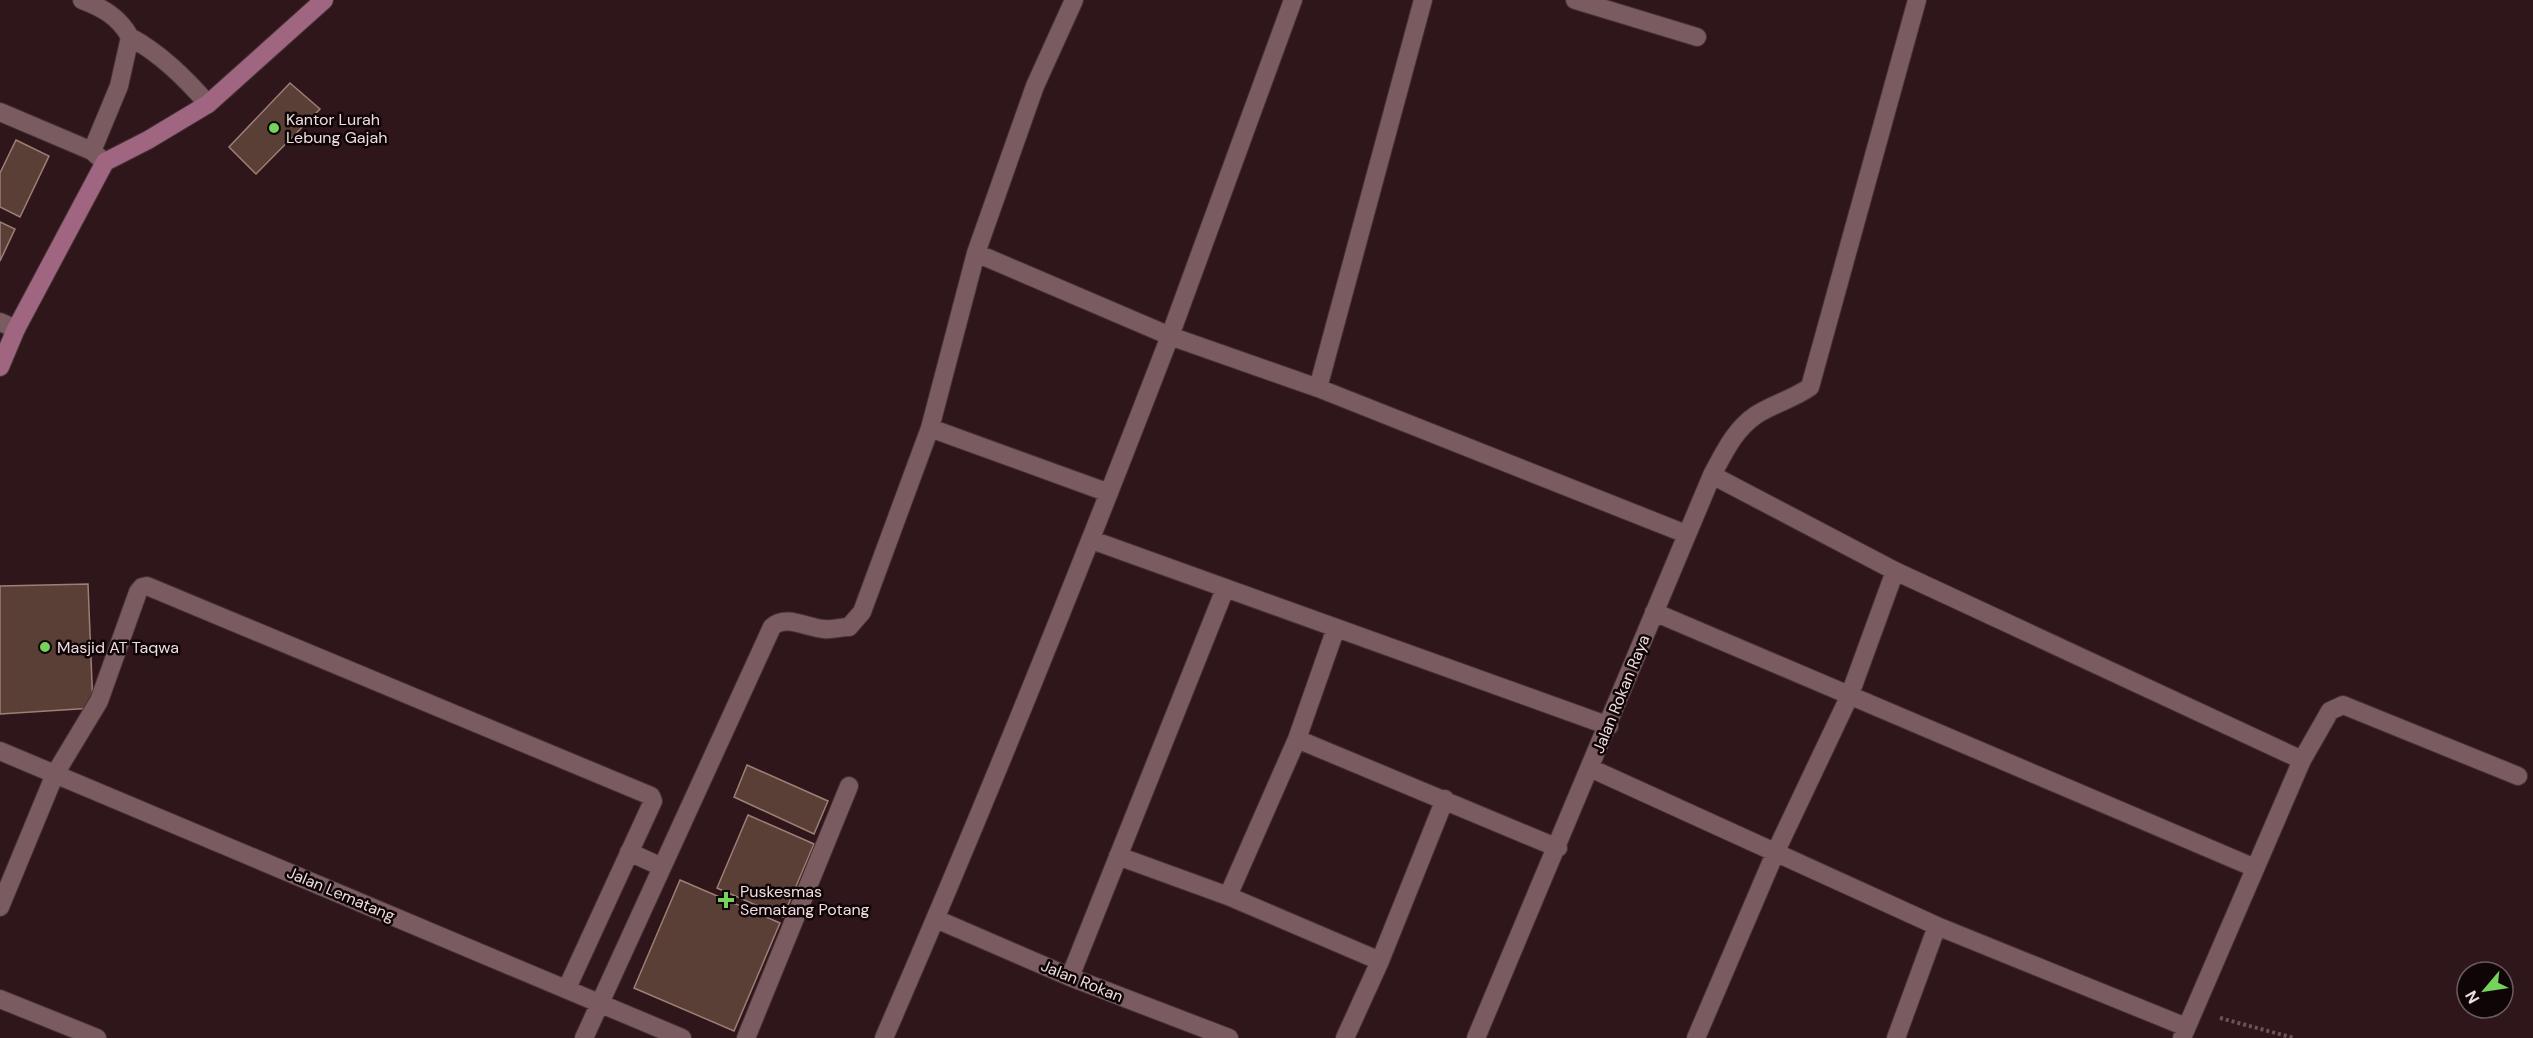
<svg xmlns="http://www.w3.org/2000/svg" width="2533" height="1038" font-family="'DM Sans',sans-serif">
  <style>
    .building { fill: #5a3f37; stroke: #9e7f77; stroke-width: 1.5 }
    .lines { fill: none; stroke-linecap: round; stroke-linejoin: round }
    .street-casing { stroke: #453235; stroke-width: 20 }
    .secondary-casing { stroke: #453235; stroke-width: 20 }
    .path { stroke: #6b5458; stroke-width: 4; stroke-dasharray: 3 3; stroke-linecap: butt }
    .street { stroke: #7a5b60; stroke-width: 18 }
    .secondary { stroke: #a06681; stroke-width: 18 }
    .poi-dot { fill: #75d25b; stroke: #0f0507; stroke-width: 2 }
    .labels { text-anchor: middle; dominant-baseline: central; stroke-width: 5; stroke-linejoin: round; paint-order: stroke }
    .poi-label { font-size: 16px; fill: #eedcde; stroke: #0f0507; text-anchor: start }
    .street-label { font-size: 16px; fill: #eedcde; stroke: #0f0507 }
  </style>
  <rect width="100%" height="100%" fill="#2f161a"/>
  <path class="building" d="M290,83L320,109L256,174L229,147Z
    M16,140L49,156L20,217L0,207V173Z
    M0,222L15,229L0,261Z
    M88,584L93,708L0,714V586Z
    M747,765L828,801L814,834L734,797Z
    M748,815L814,844L783,917L717,888Z
    M680,880L780,923L734,1031L634,988Z"/>
  <g class="lines">
    <defs>
      <path id="street" d="M82,0C103,8 119,17 130,37L119,86L92,151
        M1293,0L1170,336L1318,388L1686,534
        M1575,0L1697,37
        M130,37C161,54 184,77 208,104
        M0,112L92,151L101,159
        M0,322L16,329
        M1318,388L1423,0
        M930,428L1109,493
        M1712,475L1895,571L2302,760L2182,1038
        M1092,540L1609,726
        M1654,612L2255,868
        M1297,739L1558,848
        M0,751L682,1038
        M2302,760L2330,711L2343,705L2518,776
        M1590,768L1937,926L2186,1027
        M629,852L662,867
        M1118,856L1228,896L1380,961L1445,799
        M1228,896L1297,739L1336,628
        M0,907L55,774L99,701L138,592L142,587L147,586L651,796L653,801L567,988
        M936,919L1070,977L1229,1038
        M1070,977L1225,589
        M0,999L97,1038
        M584,1038L772,627C786,614 807,628 824,629C832,630 841,627 849,627L862,612L930,428L976,253L1035,86L1074,0
        M746,1038L849,786
        M884,1038C985,806 1079,572 1170,336L976,253
        M1345,1038L1380,961
        M1476,1038L1712,475C1724,453 1734,430 1756,415C1773,404 1793,399 1810,387L1917,0
        M1696,1038L1776,851L1849,697L1895,571
        M1896,1038L1937,926"/>
      <path id="secondary" d="M0,367L16,329L105,162L148,140L208,104L324,0"/>
    </defs>
    <use href="#street" class="street-casing"/>
    <use href="#secondary" class="secondary-casing"/>
    <path class="path" d="M2220,1018L2294,1038"/>
    <use href="#street" class="street"/>
    <use href="#secondary" class="secondary"/>
  </g>
  <g class="poi-dot">
    <circle cx="274" cy="128" r="6"/>
    <circle cx="45" cy="647" r="6"/>
    <path d="M723 891h6v6h6v6h-6v6h-6v-6h-6v-6h6z"/>
  </g>
  <g class="labels">
    <g class="poi-label">
      <text x="286" y="119">Kantor Lurah<tspan x="286" dy="18">Lebung Gajah</tspan></text>
      <text x="57" y="647">Masjid AT Taqwa</text>
      <text x="740" y="891">Puskesmas<tspan x="740" dy="18">Sematang Potang</tspan></text>
    </g>
    <g class="street-label">
      <text transform="translate(1621 694) rotate(-68)">Jalan Rokan Raya</text>
      <text transform="translate(341 894) rotate(23)">Jalan Lematang</text>
      <text transform="translate(1082 981) rotate(22)">Jalan Rokan</text>
    </g>
  </g>
  <g transform="translate(2485 990) rotate(241)"><circle r="28" fill="#0f0507" stroke="#685b5d" stroke-width="1.5"/>
  <path d="M0-4.5L10 22L0 15L-10 22Z" fill="#75d25b"/>
  <text y="-9" font-size="16" font-weight="bold" text-anchor="middle" fill="#eedcde">N</text>
  </g>
</svg>
